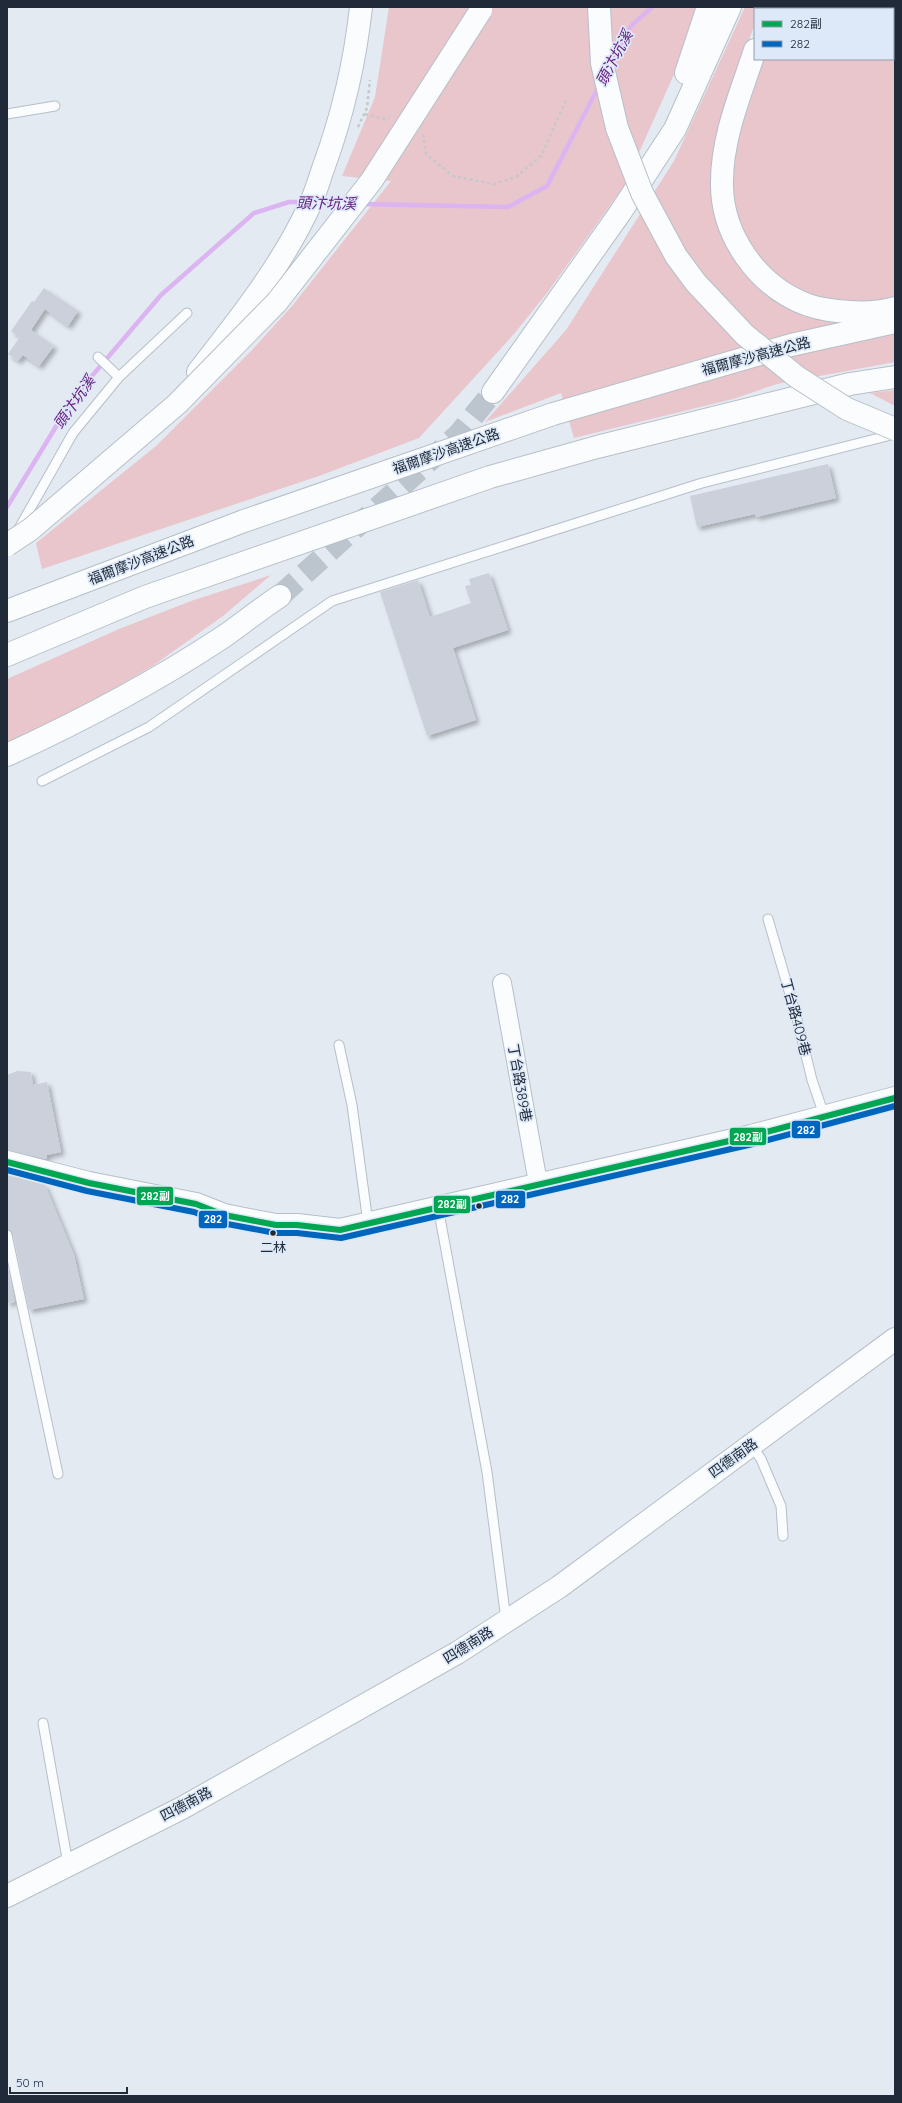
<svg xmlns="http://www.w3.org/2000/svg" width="902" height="2103" font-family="Quicksand,'Noto Sans TC',sans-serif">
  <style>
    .green { fill: #e9c6cb }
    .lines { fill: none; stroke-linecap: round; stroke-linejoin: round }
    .stream { stroke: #dcb4f2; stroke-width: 4.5 }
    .building { fill: #cbd0db; filter: url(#shadow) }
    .motorway-tunnel { stroke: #bcc4cd; stroke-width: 22; stroke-dasharray: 22 11; stroke-linecap: butt }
    .service-casing { stroke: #b6bfc9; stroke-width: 11 }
    .minor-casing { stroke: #b6bfc9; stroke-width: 20 }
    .tertiary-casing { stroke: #b6bfc9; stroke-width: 24 }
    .motorway-casing { stroke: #b6bfc9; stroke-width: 24 }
    .path { stroke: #c5c8cd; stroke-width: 2.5; stroke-dasharray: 3 3; stroke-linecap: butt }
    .service { stroke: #fbfcfd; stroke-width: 9 }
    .minor { stroke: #fbfcfd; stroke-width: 18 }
    .tertiary { stroke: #fbfcfd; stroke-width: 22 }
    .motorway { stroke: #fbfcfd; stroke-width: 22 }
    .motorway-bridge-casing { stroke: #b6bfc9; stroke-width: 24; stroke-linecap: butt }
    .motorway-bridge { stroke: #fbfcfd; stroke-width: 22 }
    .bus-1-casing { stroke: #dde9f8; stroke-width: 9 }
    .bus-2-casing { stroke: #dde9f8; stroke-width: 9 }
    .bus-1 { stroke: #00a651; stroke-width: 6 }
    .bus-2 { stroke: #0065bd; stroke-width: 6 }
    .bus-dot { fill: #202a38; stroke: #dde9f8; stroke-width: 1.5 }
    .labels { text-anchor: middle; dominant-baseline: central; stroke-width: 3.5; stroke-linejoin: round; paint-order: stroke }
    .bus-label { font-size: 13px; fill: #202a38; stroke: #dde9f8 }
    .street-label { font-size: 14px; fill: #202a38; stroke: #dde9f8 }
    .water-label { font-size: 15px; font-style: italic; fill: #671e80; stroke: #dde9f8 }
    .line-badge { stroke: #dde9f8; stroke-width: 1.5 }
    .badge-label { font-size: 11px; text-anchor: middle; font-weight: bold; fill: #fff }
  </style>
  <defs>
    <filter id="shadow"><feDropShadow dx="3.5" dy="3.5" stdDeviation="2" flood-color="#0004"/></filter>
  </defs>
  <rect width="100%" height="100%" fill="#e3eaf2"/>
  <path class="green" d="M389,7H698L676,70L624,186L547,293L514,334L419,438L319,476L42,569L36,543L156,446L251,351L292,306L391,181L342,176L375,97Z
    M745,7H761V9H755V24L736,74L755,83L764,59H893V9H781V7H895V362L777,384L733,399L574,438L561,393L485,422L566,330L674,161Z
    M895,390V406L870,393Z
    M271,575L223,616L154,665L73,713L7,743V679L119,629L191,601Z"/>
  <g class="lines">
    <path class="stream" d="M610,65L631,26L652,7
      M317,203H346
      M361,204L508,207L547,186L599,86
      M7,507L74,397L161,295L254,213L289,202H304"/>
  </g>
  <path class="building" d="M44,288L78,311L68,326L45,309L31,330L54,346L39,366L23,355L18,361L8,354L20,337L11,331L32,301L34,302Z
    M828,464L836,498L756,517L755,514L697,527L690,496Z
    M489,573L508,630L453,648L476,720L427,736L380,592L418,580L430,617L471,603L465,586L471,585L469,579Z
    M17,1071L31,1072L33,1085L47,1082L61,1152L47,1155V1159L7,1150V1075Z
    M7,1175L45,1185L74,1255L84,1299L29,1310L13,1234L7,1229Z
    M7,1264L15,1302L7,1303Z"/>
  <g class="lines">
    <path class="motorway-tunnel" d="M280,596L459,434L493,392"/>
    <defs>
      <path id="service" d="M7,114L55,106
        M98,357L119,377
        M17,532L73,433L119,377L187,313
        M42,781L149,727L332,601L702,483L895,434
        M768,919L796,1015L812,1080L824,1115
        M339,1045L352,1105L368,1223
        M438,1207L487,1472L506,1620
        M7,1235L58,1474
        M751,1444L761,1459L781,1506L783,1536
        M43,1723L68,1864"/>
      <path id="minor" d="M502,983L538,1183"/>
      <path id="tertiary" d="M7,1162L89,1183L196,1204L224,1215L249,1220L276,1225H297L340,1230L751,1136L895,1098
        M7,1896L182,1808L457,1653L559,1587L895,1339"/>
      <path id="motorway" d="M874,7L877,9
        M769,9L770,7
        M893,19L895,21
        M755,50C741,93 722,136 722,182C721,235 758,287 808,305C822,310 836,311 850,312C865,313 881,312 895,308
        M686,73L708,7
        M198,372C238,321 280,268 308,209C315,195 319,180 324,166C343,114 355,62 361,7
        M493,392L620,213L675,129L730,7
        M7,611L244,521L553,414L791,345L895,322
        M7,655L145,597L490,477L597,447L850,384L895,377
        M7,755C81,721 155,682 223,637C242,624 260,609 280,596"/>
    </defs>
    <use href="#service" class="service-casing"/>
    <use href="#minor" class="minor-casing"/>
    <use href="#tertiary" class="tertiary-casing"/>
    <use href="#motorway" class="motorway-casing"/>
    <path class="path" d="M365,114L385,119L389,118
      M358,127L367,108L370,80
      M423,134L426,154L453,176L494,184L516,177L541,156L566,100"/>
    <use href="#service" class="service"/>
    <use href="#minor" class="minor"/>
    <use href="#tertiary" class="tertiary"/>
    <use href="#motorway" class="motorway"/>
    <defs>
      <path id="motorway-bridge" d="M599,7L602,63L617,128L642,193L676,256L696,283L745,335L797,377L847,409L895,429
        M7,545L31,529L177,404L277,302L372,180L481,10"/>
    </defs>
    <use href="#motorway-bridge" class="motorway-bridge-casing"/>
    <use href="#motorway-bridge" class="motorway-bridge"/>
    <defs>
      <path id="bus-1" d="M7,1162L89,1183L196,1204L224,1215L276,1225H297L340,1230L751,1136L895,1098"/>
      <path id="bus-2" d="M7,1170L87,1191L194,1212L222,1223L275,1233H297L341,1238L753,1144L895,1106"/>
    </defs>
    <use href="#bus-1" class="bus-1-casing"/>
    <use href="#bus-2" class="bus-2-casing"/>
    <use href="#bus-1" class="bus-1"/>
    <use href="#bus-2" class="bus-2"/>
  </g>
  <g class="bus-dot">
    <circle cx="479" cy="1206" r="3.5"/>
    <circle cx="273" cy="1233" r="3.5"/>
  </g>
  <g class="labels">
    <g class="bus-label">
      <text x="273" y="1247">二林</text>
    </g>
    <g class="street-label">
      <text transform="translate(756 356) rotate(-15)">福爾摩沙高速公路</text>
      <text transform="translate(446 451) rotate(-19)">福爾摩沙高速公路</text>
      <text transform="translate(141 560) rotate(-21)">福爾摩沙高速公路</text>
      <text transform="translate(796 1017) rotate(75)">丁台路409巷</text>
      <text transform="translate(520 1083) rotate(80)">丁台路389巷</text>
      <text transform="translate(733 1458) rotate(-36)">四德南路</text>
      <text transform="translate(468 1645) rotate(-32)">四德南路</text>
      <text transform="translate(186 1804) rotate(-28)">四德南路</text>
    </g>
    <g class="water-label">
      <text transform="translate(614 58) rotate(-62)">頭汴坑溪</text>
      <text transform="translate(326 203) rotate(1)">頭汴坑溪</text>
      <text transform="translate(74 402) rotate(-55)">頭汴坑溪</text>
    </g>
  </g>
  <g class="line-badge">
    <rect x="791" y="1120" width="30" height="19" rx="4" fill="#0065bd"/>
    <rect x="729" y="1127" width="38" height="19" rx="4" fill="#00a651"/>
    <rect x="136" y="1186" width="38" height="20" rx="4" fill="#00a651"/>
    <rect x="495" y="1190" width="31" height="19" rx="4" fill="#0065bd"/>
    <rect x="433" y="1195" width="38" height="19" rx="4" fill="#00a651"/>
    <rect x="198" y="1210" width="30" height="19" rx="4" fill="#0065bd"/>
  </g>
  <g class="badge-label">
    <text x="806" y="1134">282</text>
    <text x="748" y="1141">282副</text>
    <text x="155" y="1200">282副</text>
    <text x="510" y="1203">282</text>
    <text x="452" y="1208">282副</text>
    <text x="213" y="1223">282</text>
  </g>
  <rect width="902" height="2103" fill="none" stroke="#202a38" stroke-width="16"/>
  <rect x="754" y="8" width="140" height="52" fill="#dde9f8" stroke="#919dab"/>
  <rect x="762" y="21" width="20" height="6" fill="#00a651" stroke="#919dab"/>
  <text x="790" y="28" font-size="12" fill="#202a38">282副</text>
  <rect x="762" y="41" width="20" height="6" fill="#0065bd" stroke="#919dab"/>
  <text x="790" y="48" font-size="12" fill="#202a38">282</text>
  <path d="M10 2087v6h117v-6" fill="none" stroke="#202a38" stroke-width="2"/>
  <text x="16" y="2087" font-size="12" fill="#202a38" stroke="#dde9f8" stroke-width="3" paint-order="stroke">50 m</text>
</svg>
